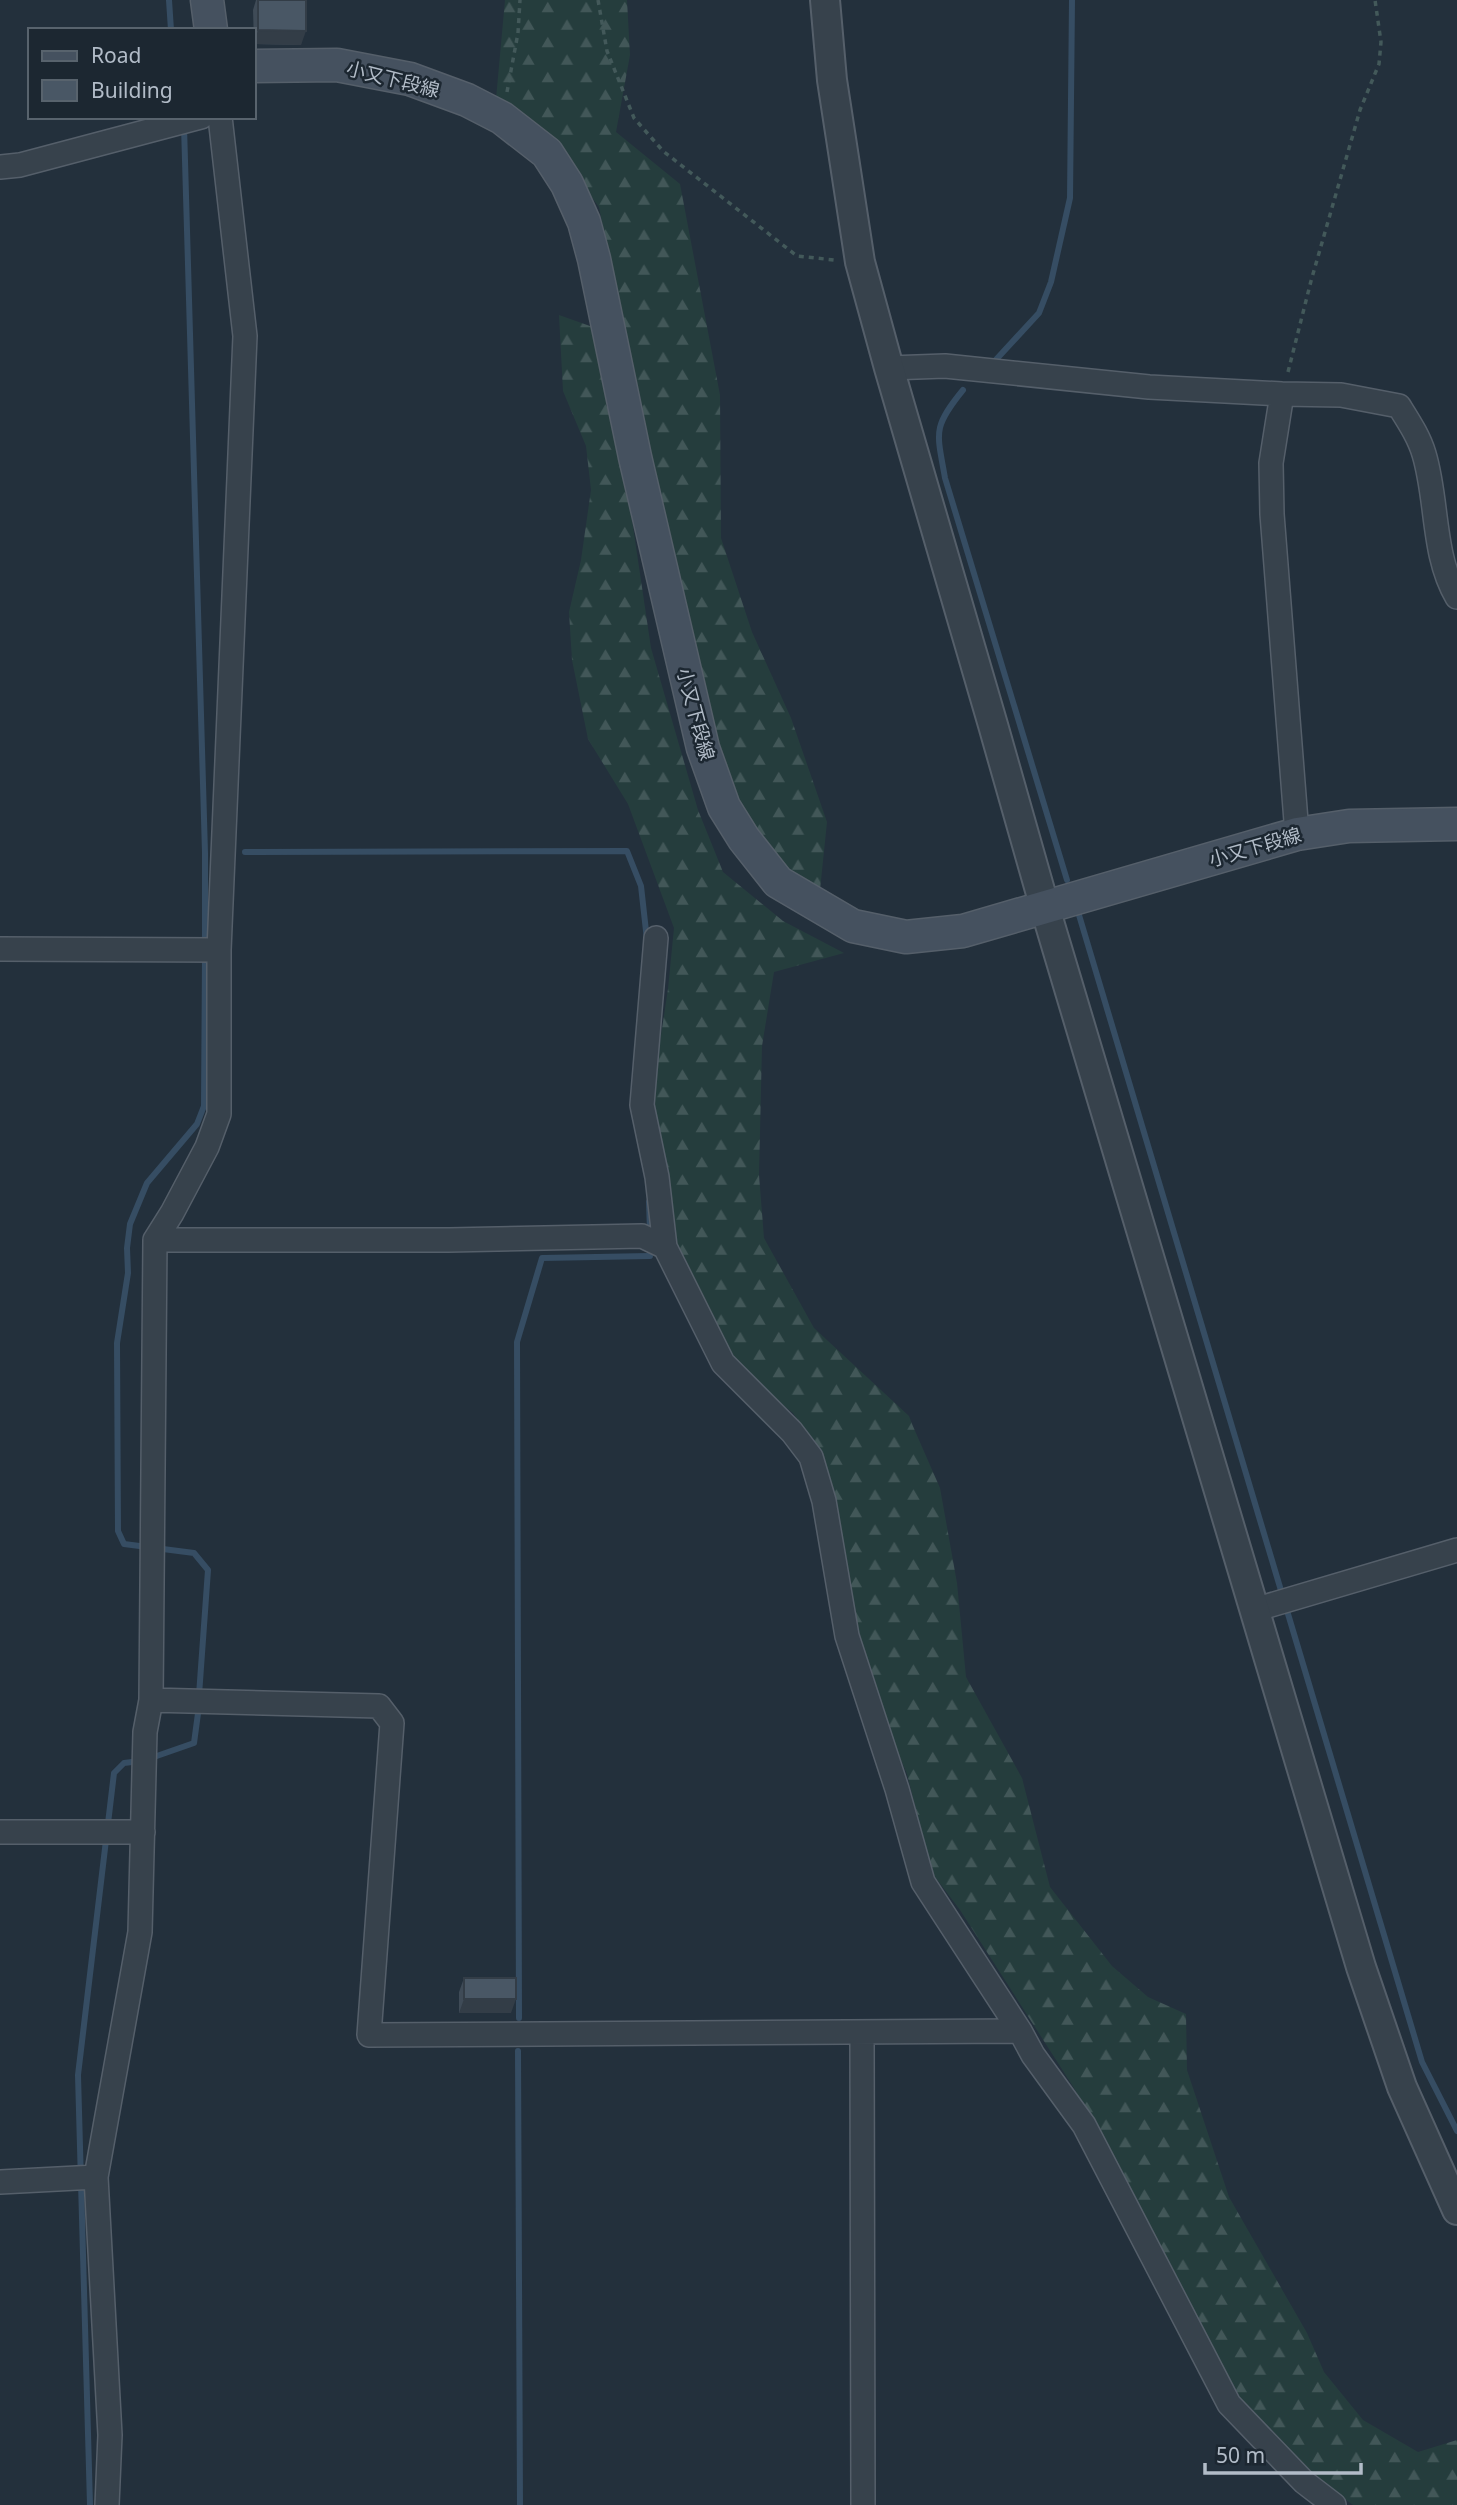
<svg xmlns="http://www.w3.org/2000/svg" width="1457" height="2505" font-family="'Noto Sans','Noto Sans JP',sans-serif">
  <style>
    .forest { fill: url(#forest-firs) }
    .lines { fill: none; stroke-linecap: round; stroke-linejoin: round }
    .stream { stroke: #364d63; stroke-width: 6 }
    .minor-casing { stroke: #555f6a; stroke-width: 26 }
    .tertiary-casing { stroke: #555f6a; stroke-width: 32 }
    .secondary-casing { stroke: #555f6a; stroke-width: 35 }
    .path { stroke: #43595a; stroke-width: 3.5; stroke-dasharray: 5 5; stroke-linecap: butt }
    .minor { stroke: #37424c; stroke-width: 23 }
    .tertiary { stroke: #37424c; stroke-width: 28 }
    .secondary { stroke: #45515f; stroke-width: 32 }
    .wall { fill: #3f4b57 }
    .shaded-wall { fill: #333d47 }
    .building { fill: #495765; stroke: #333d47; stroke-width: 2 }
    .labels { text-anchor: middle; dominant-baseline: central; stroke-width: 5; stroke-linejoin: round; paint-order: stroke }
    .street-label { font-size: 19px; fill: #b2bcc8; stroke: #1c2731 }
  </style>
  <defs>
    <pattern id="forest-firs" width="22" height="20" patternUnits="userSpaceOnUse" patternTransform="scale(1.75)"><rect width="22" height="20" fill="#253d3d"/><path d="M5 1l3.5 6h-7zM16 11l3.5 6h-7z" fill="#425758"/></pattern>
  </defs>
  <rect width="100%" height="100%" fill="#23303c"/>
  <path class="forest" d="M505,0H627L630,55L616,132L680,184L720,395L721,538L752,632L791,718L827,822L820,890L778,867L749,825L718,753L661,544L628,352L599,207L549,140L496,99Z
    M559,315L604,331L651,648L698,810L723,872L783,921L844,953L774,972L762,1046L759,1175L764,1238L814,1328L909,1416L912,1424L940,1488L957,1583L966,1677L1022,1778L1050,1887L1112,1966L1148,1997L1186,2014L1187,2070L1229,2197L1307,2333L1324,2372L1363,2420L1418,2452L1457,2440V2505H1353L1310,2473L1246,2408L1179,2288L1074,2088L960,1910L932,1873L907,1774L872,1693L852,1625L838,1515L823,1455L793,1413L743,1373L697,1290L673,1234L651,1101L668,989L674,928L628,804L588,739L572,660L569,612L581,560L591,490L586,446L563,391Z"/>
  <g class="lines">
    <path class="stream" d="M169,0L171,30
      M184,126L205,853V944
      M992,364L1039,313L1051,282L1070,198L1072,0
      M963,390C932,428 937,432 945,478L1067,880
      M245,852L627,851L641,886L647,940
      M1079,915L1422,2062L1457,2131
      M649,1202L650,1231
      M199,1695L208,1570L194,1553L124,1544L118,1531L117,1343L128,1273L127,1248L130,1224L147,1183L197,1124L204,1106L205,955
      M151,1758L194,1743L199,1706
      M519,2018L517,1342L542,1258L650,1256
      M518,2051L520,2505
      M90,2505L78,2075L114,1773L124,1763L140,1761"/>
    <defs>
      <path id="minor" d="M0,167L20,165L201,117
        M889,368L945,366L1149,387L1282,394L1341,395L1399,406C1409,422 1419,437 1424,454C1438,500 1432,555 1457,597
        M1282,394L1271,463L1272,514L1297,834
        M656,938L642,1105L657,1177L665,1247
        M0,949L219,950
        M155,1240H449L642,1236L665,1247L723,1363L792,1432L811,1457L824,1501L847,1636L897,1789L923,1882L1020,2031
        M1254,1610L1457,1550
        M151,1700L379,1706L392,1723L369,2035L1020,2031L1033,2055L1084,2125L1229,2404L1304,2482L1334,2505
        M0,1832H143
        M862,2032L863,2505
        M0,2182L96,2177
        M107,2505L110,2435L96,2177L140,1932L145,1732L151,1700L155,1240L172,1213L207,1147L219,1114V950L245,336L220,117"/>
      <path id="tertiary" d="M825,0L832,80L860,262L889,368L993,725L1045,908L1361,1967L1402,2087L1457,2210"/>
      <path id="secondary" d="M207,0L211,30
        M254,66L337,65L410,79L467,100L502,118L547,153L567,184L584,222L594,259L635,457L703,748L724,807L744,839L778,882L853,926L906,937L963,931L1297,834L1349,826L1457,824"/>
    </defs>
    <use href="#minor" class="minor-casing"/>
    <use href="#tertiary" class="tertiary-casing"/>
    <use href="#secondary" class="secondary-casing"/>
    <path class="path" d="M598,0L607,51L634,118L663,151L797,256L834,260
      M507,92L518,33L520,0
      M1288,372L1311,281L1360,110L1379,64L1381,42L1375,0"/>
    <use href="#minor" class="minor"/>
    <use href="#tertiary" class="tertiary"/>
    <use href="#secondary" class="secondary"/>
  </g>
  <path class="wall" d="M256,0H306L301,45L254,44L253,10Z
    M464,1978L511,2013H459V1992Z"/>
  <path class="shaded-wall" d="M258,30L306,31L301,45L254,44Z
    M464,1999H516L511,2013H459Z"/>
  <path class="building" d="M258,0H306V31L258,30Z
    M464,1978H516V1999H464Z"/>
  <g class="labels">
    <g class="street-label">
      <text transform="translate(393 79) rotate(14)">小又下段線</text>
      <text transform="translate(696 714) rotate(75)">小又下段線</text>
      <text transform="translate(1255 847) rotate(-16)">小又下段線</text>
    </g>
  </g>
  <rect x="28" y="28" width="228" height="91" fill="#1c2731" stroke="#58636d" stroke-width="2"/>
  <rect x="42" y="51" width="35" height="10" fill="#45515f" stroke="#58636d" stroke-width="2"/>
  <text x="91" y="63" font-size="21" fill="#b2bcc8">Road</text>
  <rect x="42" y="80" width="35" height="21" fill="#495765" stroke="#58636d" stroke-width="2"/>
  <text x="91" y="98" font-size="21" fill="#b2bcc8">Building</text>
  <path d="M1205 2463v10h156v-10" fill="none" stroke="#b2bcc8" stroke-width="3.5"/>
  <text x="1216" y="2463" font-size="21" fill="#b2bcc8" stroke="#1c2731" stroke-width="5" paint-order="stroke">50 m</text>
</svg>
